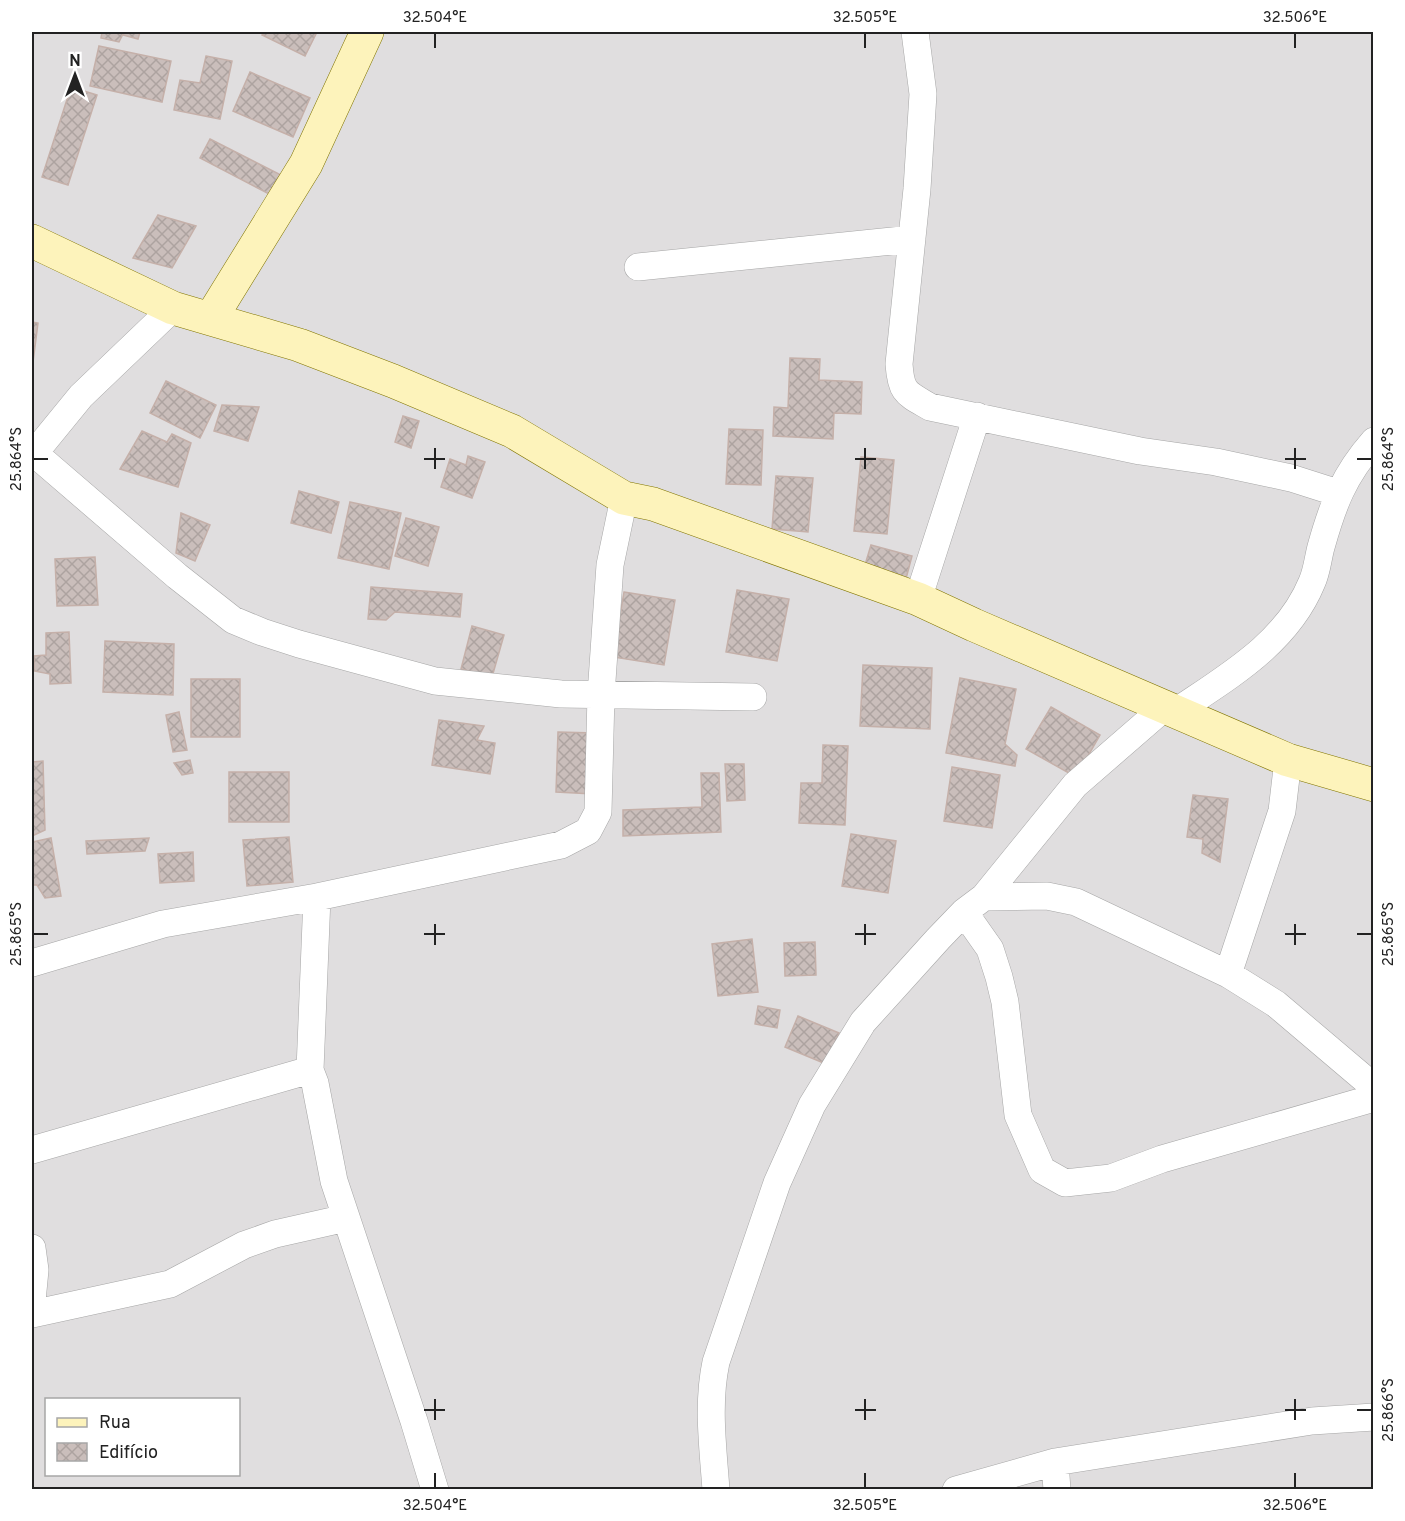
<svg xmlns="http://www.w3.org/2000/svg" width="1405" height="1521" font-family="Overpass,sans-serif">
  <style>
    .residential { fill: #e0dedf; fill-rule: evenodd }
    .building { fill: url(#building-cross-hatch); stroke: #c5b0a9; stroke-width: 1.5 }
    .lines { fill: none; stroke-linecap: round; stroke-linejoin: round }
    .street-casing { stroke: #a6a6a6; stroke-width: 28 }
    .secondary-casing { stroke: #817500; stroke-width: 34 }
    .street { stroke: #fff; stroke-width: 27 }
    .secondary { stroke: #fdf3bb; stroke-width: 33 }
    .ticks { fill: none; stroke: #222; stroke-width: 2 }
    .neatline { fill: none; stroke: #222; stroke-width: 2 }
    .ticks-label { font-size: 15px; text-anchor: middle; fill: #222 }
  </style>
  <defs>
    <pattern id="building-cross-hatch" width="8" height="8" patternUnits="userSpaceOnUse" patternTransform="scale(1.5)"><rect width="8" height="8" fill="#cabebb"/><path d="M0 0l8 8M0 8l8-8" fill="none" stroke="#ada3a0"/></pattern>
  </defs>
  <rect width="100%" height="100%" fill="#f2ede8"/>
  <path class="residential" d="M32,32H1373V1489H32ZM46,1400H238V1474H46Z"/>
  <path class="building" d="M102,32H124L119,42L101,38Z
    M124,32H140L138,39L123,35Z
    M264,32H317L305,56L262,35Z
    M99,46L171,61L162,102L90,86Z
    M206,56L232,61L220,119L174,110L180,80L200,83Z
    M250,72L310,98L293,137L233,111Z
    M71,87L97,95L68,185L42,177Z
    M210,139L283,176L273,196L200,158Z
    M158,215L196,226L172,268L133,258Z
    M32,322L38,323L32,370Z
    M790,358L820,359L819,380L862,382L861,414L834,413L833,439L773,436L774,407L788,408Z
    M166,381L216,405L200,438L150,413Z
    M222,405L259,407L248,441L214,431Z
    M403,416L419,421L411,448L395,442Z
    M729,429L763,430L761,485L726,484Z
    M142,431L167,442L172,434L191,443L178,487L120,469Z
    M468,456L485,462L472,498L441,487L450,459L466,465Z
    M861,457L894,460L887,534L854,531Z
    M776,476L813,478L808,532L772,529Z
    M299,491L339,502L331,533L291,523Z
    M350,502L401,513L389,569L338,558Z
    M181,513L210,525L195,561L176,553Z
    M406,518L439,527L428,566L395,556Z
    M871,545L912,556L903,590L861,578Z
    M95,557L98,605L57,606L55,559Z
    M371,587L462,594L460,617L395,612L386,620L368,619Z
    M737,590L789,599L777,661L726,652Z
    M624,592L675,600L664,665L613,657Z
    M472,626L504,635L492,677L461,669Z
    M69,632L71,683L50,684V674L34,671V656L46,655V633Z
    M105,641L174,644L173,695L103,692Z
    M863,665L932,668L930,729L860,726Z
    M960,678L1016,689L1005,744L1017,755L1015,766L946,753Z
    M191,679H240V737H191Z
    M1051,707L1100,735L1076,777L1026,749Z
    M179,712L187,750L173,752L166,715Z
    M439,720L484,726L477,740L495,743L490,774L432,765Z
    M558,732L595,733L593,794L556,792Z
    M823,745L848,746L845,825L799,823L801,783H822Z
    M190,760L193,773L182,775L174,763Z
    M43,761L45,830L32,836V762Z
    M725,764H744L745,800L727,801Z
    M952,767L1000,775L992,828L944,821Z
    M229,772H289V822H229Z
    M701,773H719L721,832L623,836V810L702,807Z
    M1193,795L1228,799L1220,862L1202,853L1203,839L1187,837Z
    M851,834L896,841L888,893L842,886Z
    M289,837L293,882L247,886L243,840Z
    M51,838L61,896L45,898L37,885H32V842Z
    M149,838L145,851L87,854L86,841Z
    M193,852L194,881L160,883L158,854Z
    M752,939L758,992L718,996L712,944Z
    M815,942L816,975L785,976L784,943Z
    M758,1006L780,1010L777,1028L755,1024Z
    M798,1016L839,1033L826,1064L785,1047Z"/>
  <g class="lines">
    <defs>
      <path id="street" d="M915,32L923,94L917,189L899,364C901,393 906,393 930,407L1140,451L1216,462L1291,478L1338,493
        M638,267L912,239
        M34,453L177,576L233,620L262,632L299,644L435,681L561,694L753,697
        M32,456L81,396L173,308
        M918,599L977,416
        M1177,711C1229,676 1287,643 1312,582C1317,571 1318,558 1321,547C1333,504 1344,475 1374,441
        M317,897L310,1070L315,1083L334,1181L414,1421L435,1490
        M984,897L1047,896L1076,902L1228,974L1276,1004L1374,1087
        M964,912L990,949L999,977L1005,1002L1018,1115L1042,1170L1065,1183L1111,1178L1162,1159L1374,1098
        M32,963L163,924L317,897L561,845L588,831L598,812L601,695L610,565L624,498
        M1228,974L1282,811L1288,760
        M32,1150L310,1070
        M32,1248L35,1270L32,1301
        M32,1314L170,1284L244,1245L275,1234L346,1218
        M1055,1462L1057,1490
        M716,1490C713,1448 707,1404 716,1362L777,1183L812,1105L863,1022L938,939L964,912L984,897L1075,785L1166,706
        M956,1490L1055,1462L1312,1421L1374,1417"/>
      <path id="secondary" d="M32,241L173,308L299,345L393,381L512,431L624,498L653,504L918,599L974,625L1288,760L1374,785
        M211,318L306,164L367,32"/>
    </defs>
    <use href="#street" class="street-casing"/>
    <use href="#secondary" class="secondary-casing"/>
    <use href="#street" class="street"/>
    <use href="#secondary" class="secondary"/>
  </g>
  <path class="ticks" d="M435,33V48M865,33V48M1295,33V48M435,448V469M865,448V469M1295,448V469M33,459H48M424,459H445M855,459H876M1285,459H1306M1357,459H1372M435,924V945M865,924V945M1295,924V945M33,934H48M424,934H445M855,934H876M1285,934H1306M1357,934H1372M435,1399V1420M865,1399V1420M1295,1399V1420M424,1410H445M855,1410H876M1285,1410H1306M1357,1410H1372M435,1473V1488M865,1473V1488M1295,1473V1488"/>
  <rect width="1405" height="1521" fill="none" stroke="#ffffff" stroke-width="66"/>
  <rect x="45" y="1398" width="195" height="78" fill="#ffffff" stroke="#a7a7a7" stroke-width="1.5"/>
  <rect x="57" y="1418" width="30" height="9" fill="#fdf3bb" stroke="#a7a7a7" stroke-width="1.5"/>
  <text x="99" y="1428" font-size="18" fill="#222222">Rua</text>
  <rect x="57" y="1443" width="30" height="18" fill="url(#building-cross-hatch)" stroke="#a7a7a7" stroke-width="1.5"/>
  <text x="99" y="1458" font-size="18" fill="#222222">Edifício</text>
  <g transform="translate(75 75)" stroke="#ffffff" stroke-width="4.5" paint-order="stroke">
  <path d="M0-4.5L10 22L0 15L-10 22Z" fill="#222222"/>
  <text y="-9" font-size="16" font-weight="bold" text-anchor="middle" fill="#222222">N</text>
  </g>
  <rect x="33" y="33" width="1339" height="1455" class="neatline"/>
  <g class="ticks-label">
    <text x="435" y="22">32.504°E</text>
    <text x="865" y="22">32.505°E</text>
    <text x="1295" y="22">32.506°E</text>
    <text transform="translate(16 459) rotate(-90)" y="5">25.864°S</text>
    <text transform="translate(1388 459) rotate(-90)" y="5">25.864°S</text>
    <text transform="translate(16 934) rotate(-90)" y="5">25.865°S</text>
    <text transform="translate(1388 934) rotate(-90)" y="5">25.865°S</text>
    <text transform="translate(1388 1410) rotate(-90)" y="5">25.866°S</text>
    <text x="435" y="1510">32.504°E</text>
    <text x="865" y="1510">32.505°E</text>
    <text x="1295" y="1510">32.506°E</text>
  </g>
</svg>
